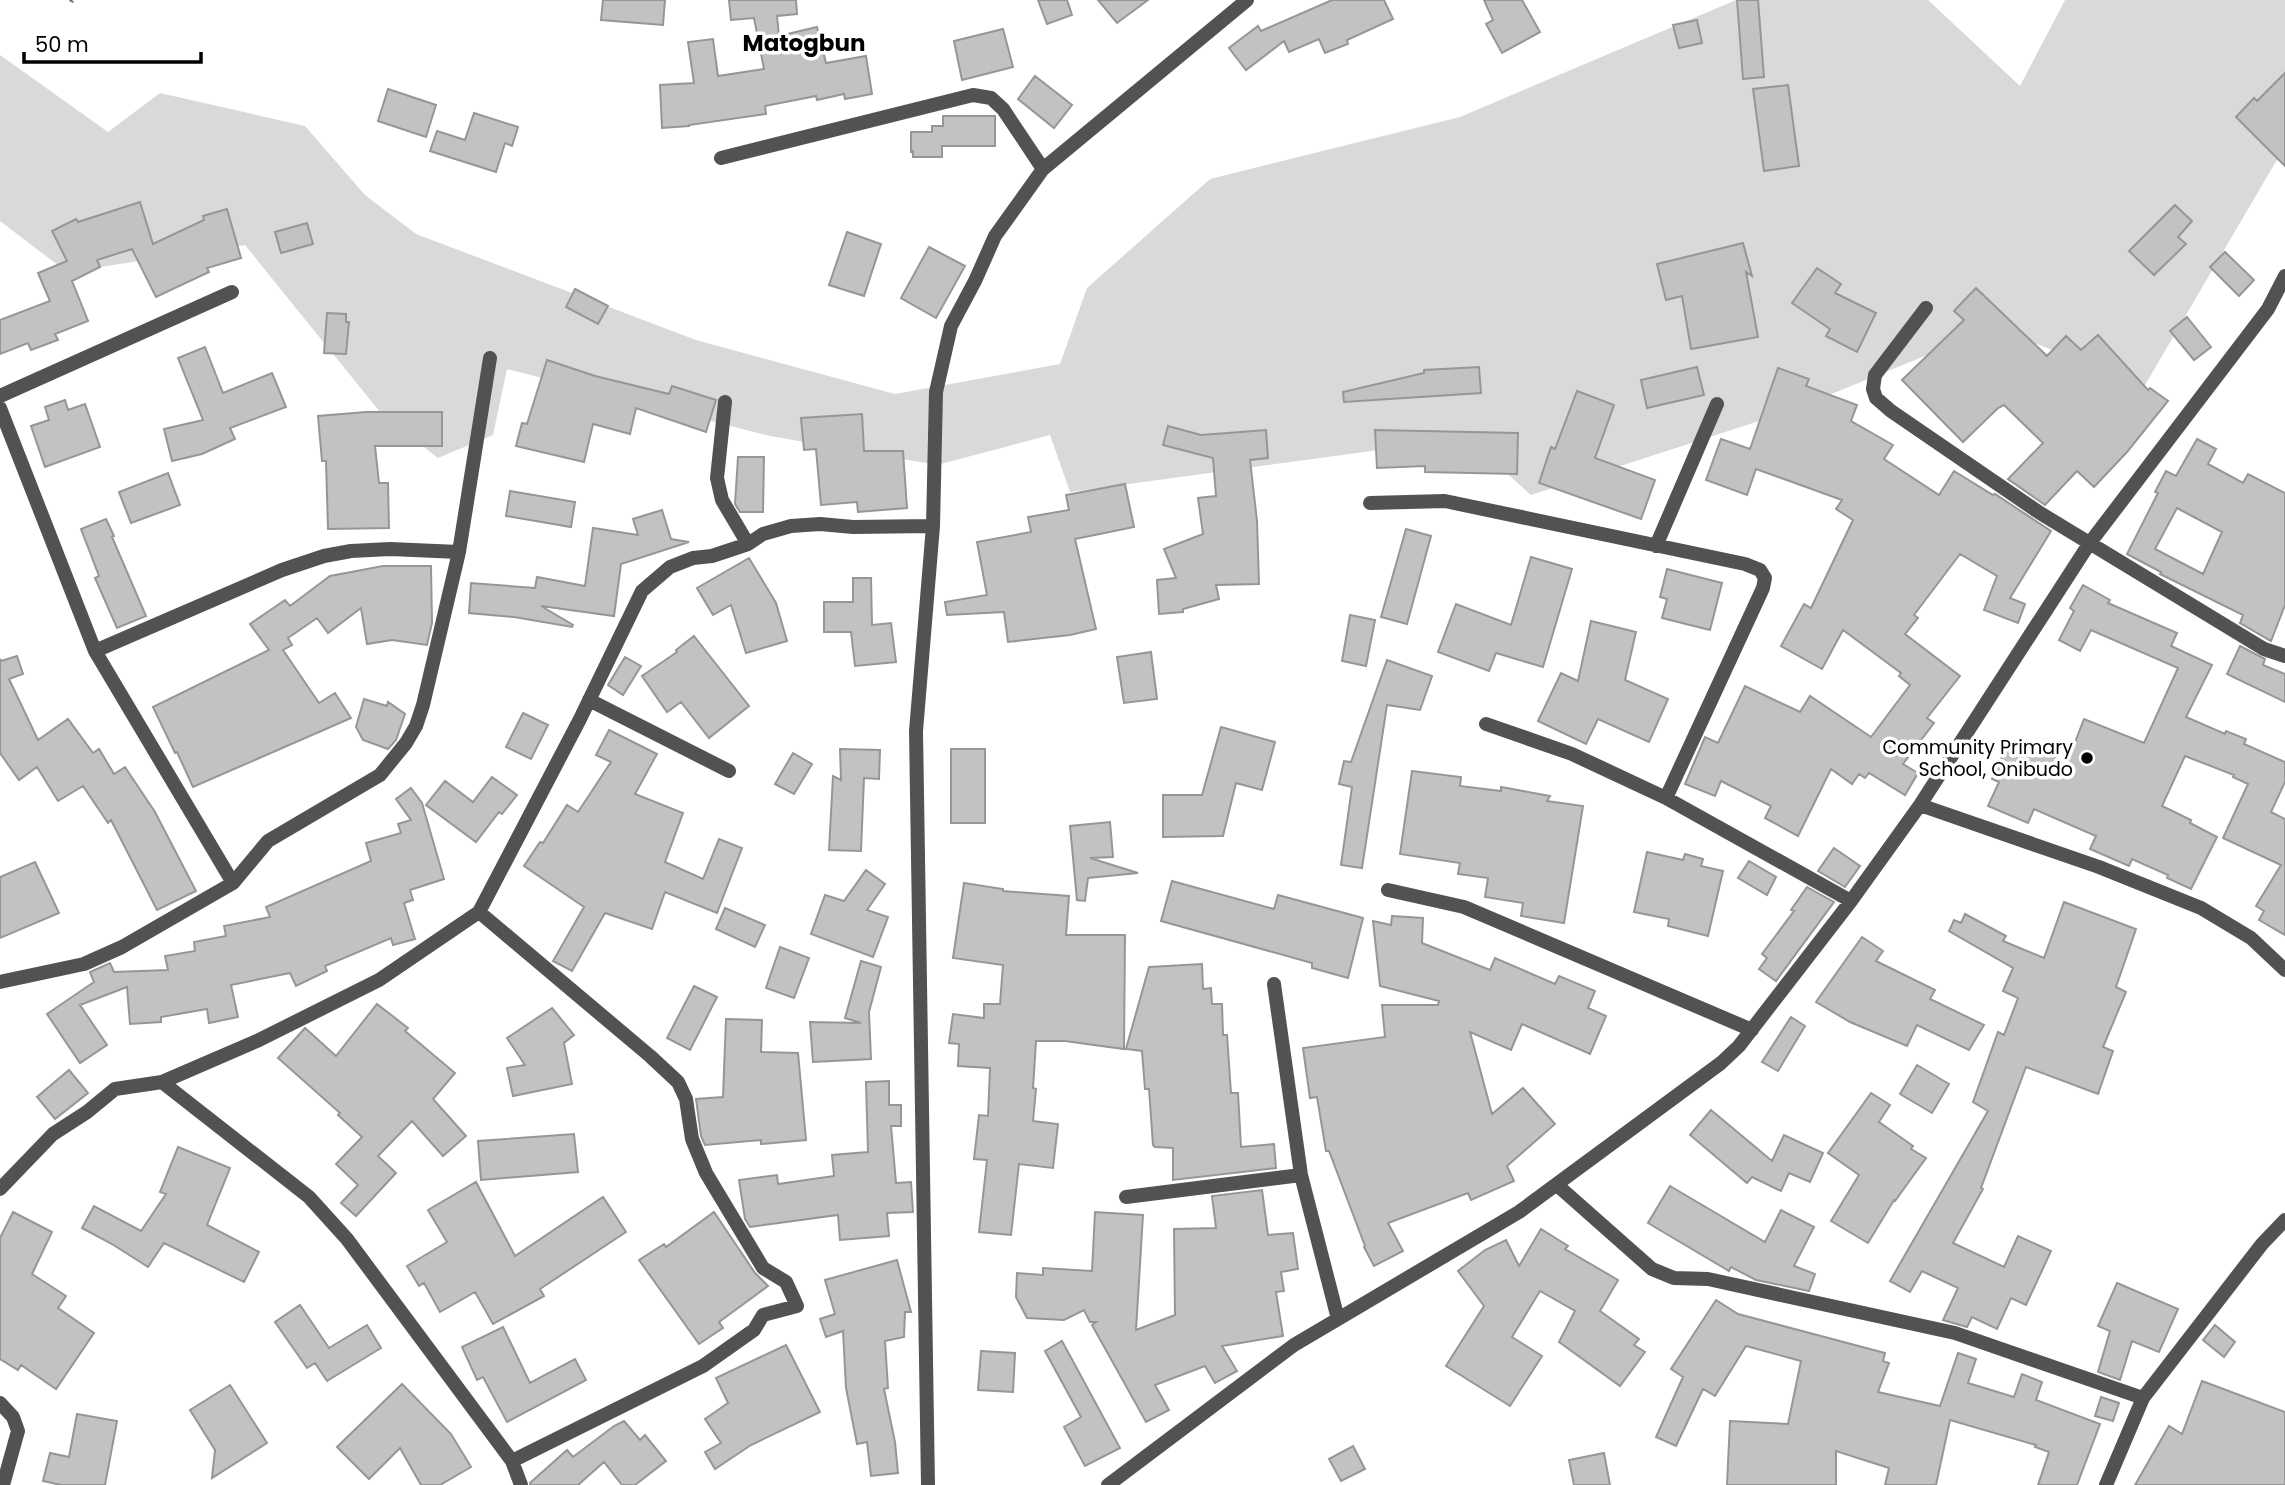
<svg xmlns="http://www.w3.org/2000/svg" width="2285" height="1485" font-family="Poppins,sans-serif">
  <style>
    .green { fill: #d9d9d9 }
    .building { fill: #c2c2c2; stroke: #969696; stroke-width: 2; fill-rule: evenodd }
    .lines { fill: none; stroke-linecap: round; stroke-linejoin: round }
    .path { stroke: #747474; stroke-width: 4.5; stroke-dasharray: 2 3.5; stroke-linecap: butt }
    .minor { stroke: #525252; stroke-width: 14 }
    .poi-dot { fill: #000; stroke: #fff; stroke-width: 2.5 }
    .labels { text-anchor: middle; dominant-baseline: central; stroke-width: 7; stroke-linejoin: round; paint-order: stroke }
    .poi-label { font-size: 19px; fill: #000; stroke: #fff; text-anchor: end }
    .quarter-label { font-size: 23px; font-weight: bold; fill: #000; stroke: #fff }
  </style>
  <rect width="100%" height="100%" fill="#fff"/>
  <path class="green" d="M1736,0H1928L2020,86L2065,0H2285V146L2145,385L1994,328L1787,412L1531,495L1468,438L1070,492L1050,435L937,465L770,436L507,369L493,435L438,458L380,412L245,245L67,272L0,221V55L108,132L160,93L305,126L365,195L416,234L696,340L895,394L1060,364L1087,288L1210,179L1460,117Z"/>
  <path class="building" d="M603,0H665L663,25L601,20Z
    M729,0H796L797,14L777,16L779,36L817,27L826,63L866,56L872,94L845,99L844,94L817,100L816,96L765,106L766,114L689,125V126L662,128L660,85L694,83L688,42L713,39L718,76L764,69L754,18L731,20Z
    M1038,0H1067L1072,15L1047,24Z
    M1098,0H1148L1117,23Z
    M1332,0H1384L1393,19L1347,40L1348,44L1325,53L1319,39L1289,52L1284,41L1246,70L1229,48L1258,26L1261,31Z
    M1484,0H1522L1540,32L1502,53L1486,24L1493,20Z
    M1737,0H1758L1764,77L1743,79Z
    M1697,20L1702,43L1679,48L1673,25Z
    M1003,29L1013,67L962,80L954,41Z
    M2285,73V166L2236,117L2254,98L2257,101Z
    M1035,76L1072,105L1054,128L1018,99Z
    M1788,85L1799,166L1764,171L1753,89Z
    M388,89L436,105L426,137L378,121Z
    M474,113L518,127L512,146L505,143L496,172L430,151L437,131L465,140Z
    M943,116H995V146H942V157H913V151L911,152V132H932V126H943Z
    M140,202L153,244L204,220L203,216L227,209L241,258L207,268L209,272L156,297L132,249L97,260L100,267L72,281L88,321L55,334L58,340L31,350L28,343L0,354V320L50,301L38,273L67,261L52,231L76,219L78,222Z
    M2175,205L2192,221L2178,237L2186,244L2154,275L2129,251Z
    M307,223L313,244L281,253L275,232Z
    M847,232L881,244L864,296L829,285Z
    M1743,243L1752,276L1746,272L1758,337L1691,349L1682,296L1666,300L1657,264Z
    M929,247L965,266L936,318L901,298Z
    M2225,252L2254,280L2239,296L2210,267Z
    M1817,268L1841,284L1835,293L1876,313L1857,352L1826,336L1830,329L1792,303Z
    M1976,288L2047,356L2066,336L2081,350L2098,335L2148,390L2150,388L2168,401L2127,452L2094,487L2077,471L2045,505L2008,479L2043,443L2004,405L1998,408L1963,442L1902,380L1964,320L1954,311Z
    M575,289L608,306L598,324L566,307Z
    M327,313L346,314V322H349L346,354L324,353Z
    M2187,317L2211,347L2194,360L2170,331Z
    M205,347L223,393L272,373L286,407L230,428L235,439L202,454L172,461L164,429L203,420L178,358Z
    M547,360L595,376L669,394L672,386L716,400L706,432L636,408L630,434L593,424L584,462L516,446L522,423L527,424Z
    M1479,367L1481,393L1344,402L1343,392L1424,373V370Z
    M1697,367L1704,395L1647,408L1641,380Z
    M1778,368L1809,379L1806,386L1857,405L1851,421L1893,445L1884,459L1939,495L1954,471L1993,495L1995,494L2051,531L2010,598L2025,604L2018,623L1984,610L1997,576L1960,554L1914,615L1918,618L1905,634L1960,676L1927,718L1934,723L1903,764L1918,773L1905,795L1869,773L1865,778L1859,774L1852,784L1831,769L1798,836L1765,818L1771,806L1721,781L1715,796L1685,784L1705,737L1718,743L1745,686L1800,712L1810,696L1871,737L1910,685L1899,676L1901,673L1843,630L1822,669L1781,646L1804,604L1811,608L1853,520L1836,509L1842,500L1756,469L1747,495L1706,480L1721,439L1750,449Z
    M1577,391L1614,405L1595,458L1655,480L1641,519L1539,483L1551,447L1555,449Z
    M65,400L68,410L85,404L100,447L45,467L31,426L49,420L45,407Z
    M366,412H442V446H375L379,483H388L389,528L328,529L326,461H322L318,416Z
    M862,414L864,451H903L907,508L858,512L857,502L821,505L816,449L804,450L801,418Z
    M1168,426L1201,435L1266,430L1268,458L1250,460L1257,521L1259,584L1216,585L1219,599L1183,609V612L1159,614L1157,580L1176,578L1164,549L1203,534L1198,498L1216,496L1213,458L1163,445Z
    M1375,430L1518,433L1517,474L1425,472V466L1377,468Z
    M2197,439L2216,449L2208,464L2243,483L2248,474L2285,493V605L2271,641L2240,623L2243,615L2160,574L2161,572L2127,554L2158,493L2155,492L2166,471L2176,476ZM2177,508L2222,532L2203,574L2155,549Z
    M738,457H764L763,512H740L735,504Z
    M168,473L180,505L131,523L119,492Z
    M1125,484L1134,527L1075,539L1096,629L1070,635L1008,642L1004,612L947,615L945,602L987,595L977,542L1031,532L1028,517L1069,510L1066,495Z
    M510,491L575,502L571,527L506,516Z
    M662,510L671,539L689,542L621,564L614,616L541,606L573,625L572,627L514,617L469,613L471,583L535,588L537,577L585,586L593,528L638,535L633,519Z
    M106,519L114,536L112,537L146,616L117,628L95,578L99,576L81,529Z
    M1406,529L1431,536L1407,624L1381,617Z
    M1531,557L1572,569L1543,667L1496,653L1489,671L1438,652L1456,604L1511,625Z
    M749,558L776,603L787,641L746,653L731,605L713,615L697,588Z
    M383,566H431L432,623L427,645L392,640L367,644L361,608L328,633L317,618L288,638L292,645L283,650L319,703L335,693L351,718L193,787L177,752L175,753L153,707L269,650L250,624L285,600L290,606L330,576Z
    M1667,569L1722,583L1710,630L1662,618L1667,599L1660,597Z
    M853,578H871L872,625L891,623L896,662L855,666L851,632H824V602H853Z
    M2083,585L2110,600L2108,603L2177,633L2171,646L2212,665L2186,717L2225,734L2226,731L2246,739L2244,744L2285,762V782L2271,812L2285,819V935L2259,920L2264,911L2256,906L2281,865L2223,838L2248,784L2233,777L2234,775L2185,756L2162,806L2191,820L2190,823L2217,837L2191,889L2167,878L2168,875L2132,859L2129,866L2090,849L2096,836L2034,809L2028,823L1988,806L1999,782L1992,779L2007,745L2014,748L2017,741L2067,763L2084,719L2144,743L2178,668L2091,630L2080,651L2059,640L2074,611L2070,608Z
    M1350,615L1375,620L1366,666L1342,661Z
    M1591,621L1636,632L1625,680L1668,699L1649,742L1598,719L1586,744L1538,721L1561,673L1578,681Z
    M694,636L749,706L709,738L681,702L667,712L642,676L677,652L676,650Z
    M2240,646L2265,659L2263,665L2285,674V702L2227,674Z
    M1151,652L1157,699L1124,703L1117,657Z
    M17,656L23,674L9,679L38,740L68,719L93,753L99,749L114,774L125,767L155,812L196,891L157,910L111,820L108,823L83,786L58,801L37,767L19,780L0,753V659L1,661Z
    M625,657L641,666L623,695L608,685Z
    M1387,660L1432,676L1420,710L1387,705L1362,868L1341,865L1352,787L1339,784L1344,761L1351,762Z
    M364,699L387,706L388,702L405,714L396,740L388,749L363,740L356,727Z
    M523,713L548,725L531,759L506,747Z
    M1221,727L1275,742L1262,790L1236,783L1223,836L1163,837V795H1202Z
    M609,730L657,754L635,794L683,813L665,862L703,879L719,839L742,848L717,913L665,892L652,929L605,913L572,971L553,961L584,907L524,866L540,842L543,843L567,805L578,812L611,762L596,755Z
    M840,749L880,750L879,779L864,778L861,851L829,850L833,776L841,780Z
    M951,749H985V823H951Z
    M793,753L812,764L794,794L775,784Z
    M1412,771L1461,777L1460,786L1501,791V787L1550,796L1547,801L1583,806L1564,923L1521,916L1523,903L1485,897L1488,878L1458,874L1460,863L1400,854Z
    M492,777L517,795L502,814L499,812L476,842L426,805L445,781L473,802Z
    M411,788L422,803L444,879L410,890L413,900L404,903L415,939L393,945L391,938L325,966L327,971L296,986L290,973L231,985L238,1017L209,1023L207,1009L161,1017V1022L130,1024L127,987L80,1005L107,1045L80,1063L47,1014L94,982L90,972L110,963L114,972L168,970L165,956L195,951L194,942L226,936L224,926L270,917L266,907L371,861L366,843L401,833L398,824L411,820L396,799Z
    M1110,822L1113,857L1090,858L1138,873L1088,878L1085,901L1077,900L1070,826Z
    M1834,848L1860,866L1845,887L1818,871Z
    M1647,852L1683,860L1685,854L1703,859L1701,866L1723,871L1708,936L1668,926L1669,919L1634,912Z
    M1749,861L1776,877L1767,895L1738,878Z
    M35,862L59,913L0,938V877Z
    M866,870L885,884L867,910L888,917L873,957L811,934L825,895L844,901Z
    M1172,881L1274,909L1278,895L1363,918L1348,978L1312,968V963L1161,921Z
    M964,883L1003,889V891L1069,896L1066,935H1125L1124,1049L1065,1041H1036L1033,1088L1036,1089L1033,1121L1058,1124L1053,1168L1019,1164L1011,1235L979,1232L987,1160L974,1159L979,1115L988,1116L990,1068L958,1066L959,1044L949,1043L953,1014L984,1018V1004H1000L1003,965L953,958Z
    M1807,887L1834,902L1776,981L1759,969L1767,958L1762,954L1794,911L1791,910Z
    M2064,902L2136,929L2116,987L2126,992L2103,1047L2113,1051L2098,1094L2026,1067L1981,1188L1983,1189L1953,1243L2004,1267L2018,1236L2051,1251L2026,1305L2011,1298L1997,1329L1972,1317L1967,1327L1943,1320L1958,1288L1922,1271L1910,1292L1890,1281L1988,1111L1973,1102L1998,1032L2004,1035L2018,998L2003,991L2013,968L1949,931L1954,920L1961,923L1965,914L2006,936L2003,941L2044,958Z
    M725,908L765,925L755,947L716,929Z
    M1392,916L1423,918L1422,943L1490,970L1495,958L1555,984L1559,976L1595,991L1588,1008L1606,1016L1590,1054L1522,1024L1511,1050L1470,1032L1492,1114L1523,1088L1555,1124L1507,1166L1514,1181L1471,1200L1468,1193L1388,1223L1403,1251L1374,1266L1364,1247L1365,1246L1329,1151H1326L1317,1097L1310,1098L1303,1048L1385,1037L1382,1005H1438L1439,1001L1380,986L1373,921L1391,925Z
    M1862,937L1883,951L1876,961L1935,990L1930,999L1984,1025L1969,1050L1917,1025L1907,1046L1850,1022L1816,1002Z
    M780,947L809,958L794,998L766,988Z
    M861,961L881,967L869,1012L871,1059L813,1062L810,1022L861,1023L845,1018Z
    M1202,964L1203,989L1211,988L1212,1004H1222L1223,1035H1227L1231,1093H1238L1241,1147L1274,1144L1276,1168L1173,1180V1148L1155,1147L1153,1145L1149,1089H1145L1142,1051L1126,1049L1149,967Z
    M694,986L717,997L690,1050L667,1038Z
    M377,1004L408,1028L405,1031L455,1073L433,1099L466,1136L443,1156L412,1121L378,1156L396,1173L356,1216L341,1203L358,1185L336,1164L362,1137L338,1115L340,1113L278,1058L305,1028L336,1056Z
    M552,1008L574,1035L564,1043L572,1084L513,1096L507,1068L525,1065L507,1038Z
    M1791,1017L1805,1026L1778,1071L1762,1062Z
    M726,1019L762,1020L761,1052L798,1053L806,1140L761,1144V1140L705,1145L701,1136L696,1099L723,1097Z
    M1917,1065L1949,1084L1932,1113L1900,1094Z
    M69,1070L88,1093L55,1119L37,1097Z
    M889,1081V1105H901V1126H891L896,1183L911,1182L913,1212L887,1213L889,1236L840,1240L838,1215L750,1227L745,1219L739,1180L777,1175L778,1184L834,1176L832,1155L868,1152L866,1082Z
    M1871,1093L1890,1105L1879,1122L1913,1146L1911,1149L1926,1158L1895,1201L1894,1200L1868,1243L1831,1221L1859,1175L1828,1153Z
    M1711,1110L1772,1161L1784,1135L1823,1153L1810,1182L1789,1173L1781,1191L1752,1177L1747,1183L1690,1135Z
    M574,1134L578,1172L481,1180L478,1141Z
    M178,1147L230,1168L207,1225L259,1252L244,1282L164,1243L148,1267L112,1244L82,1228L94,1206L141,1231L166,1194L160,1192Z
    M476,1182L515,1256L603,1197L626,1232L540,1289L544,1296L493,1324L475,1292L440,1312L424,1283L419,1286L407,1266L447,1242L428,1210Z
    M1670,1186L1765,1242L1781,1210L1814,1227L1794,1266L1815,1274L1809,1291L1756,1280L1731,1267L1729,1271L1648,1223Z
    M1262,1190L1268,1235L1293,1233L1298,1269L1281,1272L1284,1291L1276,1292L1283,1336L1222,1346L1237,1371L1215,1383L1205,1366L1155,1385L1169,1410L1146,1422L1092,1325L1096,1322H1090L1084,1310L1064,1320L1027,1318L1016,1297L1017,1273L1043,1275V1268L1092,1271L1095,1212L1143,1215L1136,1330L1175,1315L1174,1229L1216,1228L1212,1196Z
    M13,1212L52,1232L32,1274L66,1296L58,1308L94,1333L56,1389L21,1365L18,1370L0,1359V1238Z
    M714,1212L755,1273L768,1286L719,1322L723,1328L699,1344L639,1260L664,1244L666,1247Z
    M1541,1229L1568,1246L1565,1249L1618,1280L1600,1311L1639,1339L1634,1345L1645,1352L1620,1386L1559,1342L1575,1311L1540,1291L1512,1337L1542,1356L1510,1406L1446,1366L1484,1306L1458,1271L1485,1250L1506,1240L1519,1266Z
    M897,1260L911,1312H905L904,1337L885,1341L888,1388L884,1389L895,1442L898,1473L871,1476L867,1442L857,1444L846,1388L843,1331L826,1337L820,1319L835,1314L825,1280Z
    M2117,1283L2178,1309L2159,1352L2132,1341L2120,1380L2098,1372L2110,1331L2098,1326Z
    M1716,1300L1738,1314L1885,1353L1883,1361L1889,1363L1878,1392L1940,1406L1958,1353L1976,1359L1968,1383L2014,1397L2022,1374L2042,1382L2036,1400L2100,1424L2077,1485H2038L2049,1452L2035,1447L2036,1445L1950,1420L1936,1485H1885L1889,1468L1836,1451V1485H1727L1730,1421L1788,1424L1801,1361L1746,1346L1715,1396L1703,1389L1676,1446L1656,1437L1683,1377L1671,1369Z
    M300,1305L329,1348L367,1325L381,1348L327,1381L315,1363L307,1368L275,1322Z
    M2215,1325L2235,1342L2224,1357L2203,1340Z
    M503,1327L530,1383L575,1359L586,1380L507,1422L483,1377L477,1380L462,1347Z
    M1062,1341L1120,1448L1085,1466L1064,1427L1081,1417L1045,1351Z
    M786,1345L820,1412L751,1445L715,1469L705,1452L721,1443L705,1419L728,1403L716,1378Z
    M981,1351L1015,1353L1013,1392L978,1390Z
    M2202,1381L2285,1412V1485H2135L2169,1426L2182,1434Z
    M402,1384L451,1434L471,1467L440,1485H421L400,1448L369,1479L337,1447Z
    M230,1385L267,1443L212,1478L215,1450L190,1410Z
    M2101,1397L2119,1403L2113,1421L2095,1416Z
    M77,1414L117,1421L105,1485H61L43,1481L50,1453L69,1457Z
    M624,1421L640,1440L645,1435L666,1461L635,1485H622L604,1462L578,1485H530V1483L567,1450L573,1457L614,1426Z
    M1353,1446L1365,1469L1341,1481L1329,1459Z
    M1604,1453L1610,1485H1574L1569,1460Z"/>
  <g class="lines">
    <path class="path" d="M71,2L72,0"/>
    <path class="minor" d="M721,158L973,95L991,98L1003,109L1043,169
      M1926,308L1875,375L1873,389L1876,398L1891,411L2040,513L2264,649L2285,656
      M0,396L232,292
      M725,402L717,478L722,500L748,544
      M0,408L95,651L233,883
      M1370,503L1445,501L1745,564L1760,570L1765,578L1763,588L1666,798
      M1656,546L1717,404
      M95,651L282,570L324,556L351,551L390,549L459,552
      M589,700L729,771
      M1486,724L1572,754L1666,798L1851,901
      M1920,805L2099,867L2201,908L2251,938L2285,970
      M1388,890L1464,907L1752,1030
      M479,912L650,1056L678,1082L686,1099L692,1139L706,1173L763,1268L786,1282L797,1306L763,1315L754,1330L703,1366L512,1461
      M0,982L84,964L122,947L233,883L268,841L380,775L406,743L416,726L423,705L459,552L490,358
      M1274,984L1301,1175L1338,1319
      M162,1082L309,1197L347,1239L512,1461L521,1485
      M1557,1185L1652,1269L1674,1278L1708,1279L1955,1333L2143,1398
      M0,1189L53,1134L87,1112L115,1089L162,1082L259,1040L379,980L479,912L580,719L642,591L670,567L693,558L712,556L748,544L763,534L791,526L820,524L853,527L933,526
      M1126,1197L1301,1175
      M0,1403L13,1417L18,1431L3,1485
      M928,1485L916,731L933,526L936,392L951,326L975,281L995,236L1043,169L1247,0
      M1108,1485L1294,1345L1519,1212L1721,1063L1739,1046L1851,901L1920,805L2089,544L2268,309L2285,276
      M2106,1485L2143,1398L2262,1244L2285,1220"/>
  </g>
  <circle class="poi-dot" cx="2087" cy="758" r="7"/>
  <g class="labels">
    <g class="poi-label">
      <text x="2073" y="747">Community Primary<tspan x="2073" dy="22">School, Onibudo</tspan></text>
    </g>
    <g class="quarter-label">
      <text x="804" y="43">Matogbun</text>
    </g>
  </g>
  <path d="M24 52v10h177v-10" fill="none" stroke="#000000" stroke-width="3.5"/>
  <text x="35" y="52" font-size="21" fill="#000000" stroke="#ffffff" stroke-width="5" paint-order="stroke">50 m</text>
</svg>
